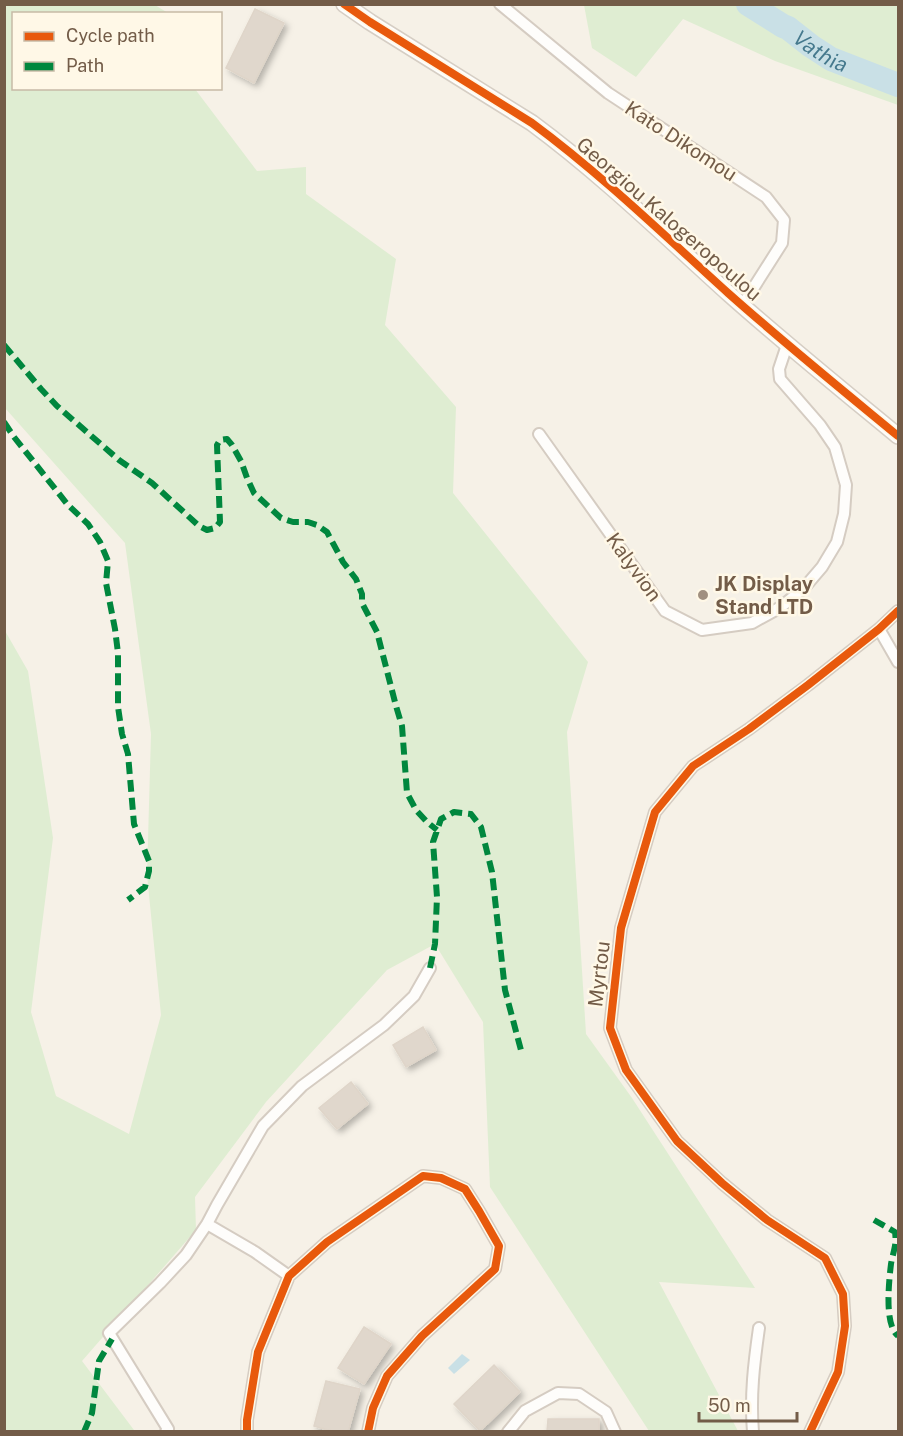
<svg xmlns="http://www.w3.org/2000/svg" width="903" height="1436" font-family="'Public Sans',sans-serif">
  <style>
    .green { fill: #dfedd2 }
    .water { fill: #c9e0e6 }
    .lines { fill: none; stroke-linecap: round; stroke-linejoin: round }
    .river { stroke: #c9e0e6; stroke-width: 24 }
    .building { fill: #e0d7cc; stroke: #dfd5c9; stroke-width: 1.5; filter: url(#shadow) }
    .street-casing { stroke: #d5ccc2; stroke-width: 14 }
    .secondary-casing { stroke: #d6cec4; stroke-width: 18 }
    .street { stroke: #fefdfb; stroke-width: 10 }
    .secondary { stroke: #fefdfb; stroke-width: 15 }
    .quiet { stroke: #00873e; stroke-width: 6; stroke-dasharray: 12 6; stroke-linecap: butt }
    .cycleway-casing { stroke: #fff8e7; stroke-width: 11 }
    .cycleway { stroke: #e8590c; stroke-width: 8 }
    .poi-dot { fill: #a19080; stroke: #fff8e7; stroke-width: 2 }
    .labels { text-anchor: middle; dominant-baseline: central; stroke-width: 5; stroke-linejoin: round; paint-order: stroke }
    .street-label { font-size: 20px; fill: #735c48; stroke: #fff8e7 }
    .poi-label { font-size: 20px; font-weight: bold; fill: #735c48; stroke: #fff8e7; text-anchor: start }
    .water-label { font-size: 21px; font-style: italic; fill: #45798d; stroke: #fff8e7 }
  </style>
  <defs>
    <filter id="shadow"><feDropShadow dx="3.5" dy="3.5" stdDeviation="3" flood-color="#0004"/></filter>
  </defs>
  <rect width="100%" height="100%" fill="#f6f1e7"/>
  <path class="green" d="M4,5H155L168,13L14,14V88L195,89L257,171L306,167V194L396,259L385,325L456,407L453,493L588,662L567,732L586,1034L632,1098L755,1288L659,1282L738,1431H649L490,1187L483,1022L435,944L387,970L266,1102L195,1197L196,1230L82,1361L134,1430L133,1431H5L4,629L28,671L53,838L31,1012L56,1096L129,1134L161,1015L147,875L151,734L125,543L5,408Z
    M584,5H898V105L775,61L683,19L636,77L592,48Z"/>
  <path class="water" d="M462,1354L470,1360L454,1374L448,1368Z"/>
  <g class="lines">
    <path class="river" id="s1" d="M748,4L783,26L788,28L811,46L831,59L898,85"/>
  </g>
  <path class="building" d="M255,9L284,23L254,83L226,68Z
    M423,1027L436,1050L406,1067L393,1045Z
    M351,1082L368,1104L337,1129L319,1108Z
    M364,1327L391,1344L364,1384L338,1368Z
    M494,1365L520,1392L480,1431L454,1404Z
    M326,1381L360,1389L348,1432H335L314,1426Z
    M548,1419H599V1432H547Z"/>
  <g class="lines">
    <defs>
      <path id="street" d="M500,4L608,93L766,197L784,220L782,243L742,306
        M539,434L665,611L702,630L752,623L781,607L804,588L822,567L837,542L844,514L846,485L835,447L820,425L780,379L779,369L787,345
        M879,629L898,662
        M207,1224L255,1252L289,1276
        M166,1432L168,1429L109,1333L160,1283L186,1255L207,1224L217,1205L263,1126L302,1086L384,1025L414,996L430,968
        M247,1432V1420L258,1352L289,1276L327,1242L423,1176L441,1178L465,1189L479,1211L499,1246L495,1269L422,1336L387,1376L373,1408L368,1432
        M508,1432L525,1411L558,1393L579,1394L606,1412L615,1432
        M753,1432C750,1396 754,1363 759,1328
        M810,1432L838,1372L845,1326L843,1294L825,1258L767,1220L722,1183L677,1141L626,1070L610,1028L621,928L655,812L693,766L749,729L808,685L879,629L898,611"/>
      <path id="secondary" d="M344,4L370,22L532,123C601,174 664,235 728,293C783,342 841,389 898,436"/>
    </defs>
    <use href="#street" class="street-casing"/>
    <use href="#secondary" class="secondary-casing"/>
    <use href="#street" class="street"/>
    <use href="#secondary" class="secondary"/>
    <path class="quiet" d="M4,345L41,389L57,406L119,460L152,483L199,526L207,530L215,528L220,522L217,445L220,440L227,439L232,445L241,461L247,478L254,493L281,518L293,522H308L317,525L327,532L343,562L356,579L362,594V603L377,632L396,706L402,726L407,793L416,810L427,822L437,830
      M4,422L14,437L68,505L88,524L100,542L108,561L106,583L115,629L118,653V707L122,734L128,754L134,824L149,861V871L145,887L128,900
      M430,968L435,944L437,897L433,842L441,819L454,812L471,814L481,827L492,872L505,990L522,1054
      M874,1220L895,1232C897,1245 893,1252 891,1264C889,1281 884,1325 898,1336
      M84,1432L92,1413L99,1361L112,1339"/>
    <defs>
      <path id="cycleway" d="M344,4L370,22L532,123C601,174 664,235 728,293C783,342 841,389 898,436
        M247,1432V1420L258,1352L289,1276L327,1242L423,1176L441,1178L465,1189L479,1211L499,1246L495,1269L422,1336L387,1376L373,1408L368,1432
        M810,1432L838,1372L845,1326L843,1294L825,1258L767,1220L722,1183L677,1141L626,1070L610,1028L621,928L655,812L693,766L749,729L808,685L879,629L898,611"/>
    </defs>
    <use href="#cycleway" class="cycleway-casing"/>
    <use href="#cycleway" class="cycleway"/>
  </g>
  <circle class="poi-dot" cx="703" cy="595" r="6"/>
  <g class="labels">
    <g class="street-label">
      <text transform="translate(681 141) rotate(33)">Kato Dikomou</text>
      <text transform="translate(669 219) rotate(41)">Georgiou Kalogeropoulou</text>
      <text transform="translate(634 567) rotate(54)">Kalyvion</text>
      <text transform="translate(599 974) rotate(-83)">Myrtou</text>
    </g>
    <g class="poi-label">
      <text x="715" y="584">JK Display<tspan x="715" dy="23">Stand LTD</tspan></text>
    </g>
    <g class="water-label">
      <text stroke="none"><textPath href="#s1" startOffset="87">Vathia</textPath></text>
    </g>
  </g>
  <rect width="903" height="1436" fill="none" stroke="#735c48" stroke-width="12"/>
  <rect x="12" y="12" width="210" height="78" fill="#fff8e7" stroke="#c7baa7" stroke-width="1.5"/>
  <rect x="24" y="32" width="30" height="9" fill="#e8590c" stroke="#c7baa7" stroke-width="1.5"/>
  <text x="66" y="42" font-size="18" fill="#735c48">Cycle path</text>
  <rect x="24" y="62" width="30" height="9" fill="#00873e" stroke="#c7baa7" stroke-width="1.5"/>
  <text x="66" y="72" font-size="18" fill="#735c48">Path</text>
  <path d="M699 1412v9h98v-9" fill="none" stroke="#735c48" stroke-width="3"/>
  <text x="708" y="1412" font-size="18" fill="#735c48" stroke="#fff8e7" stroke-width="4.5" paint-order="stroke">50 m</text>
</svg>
